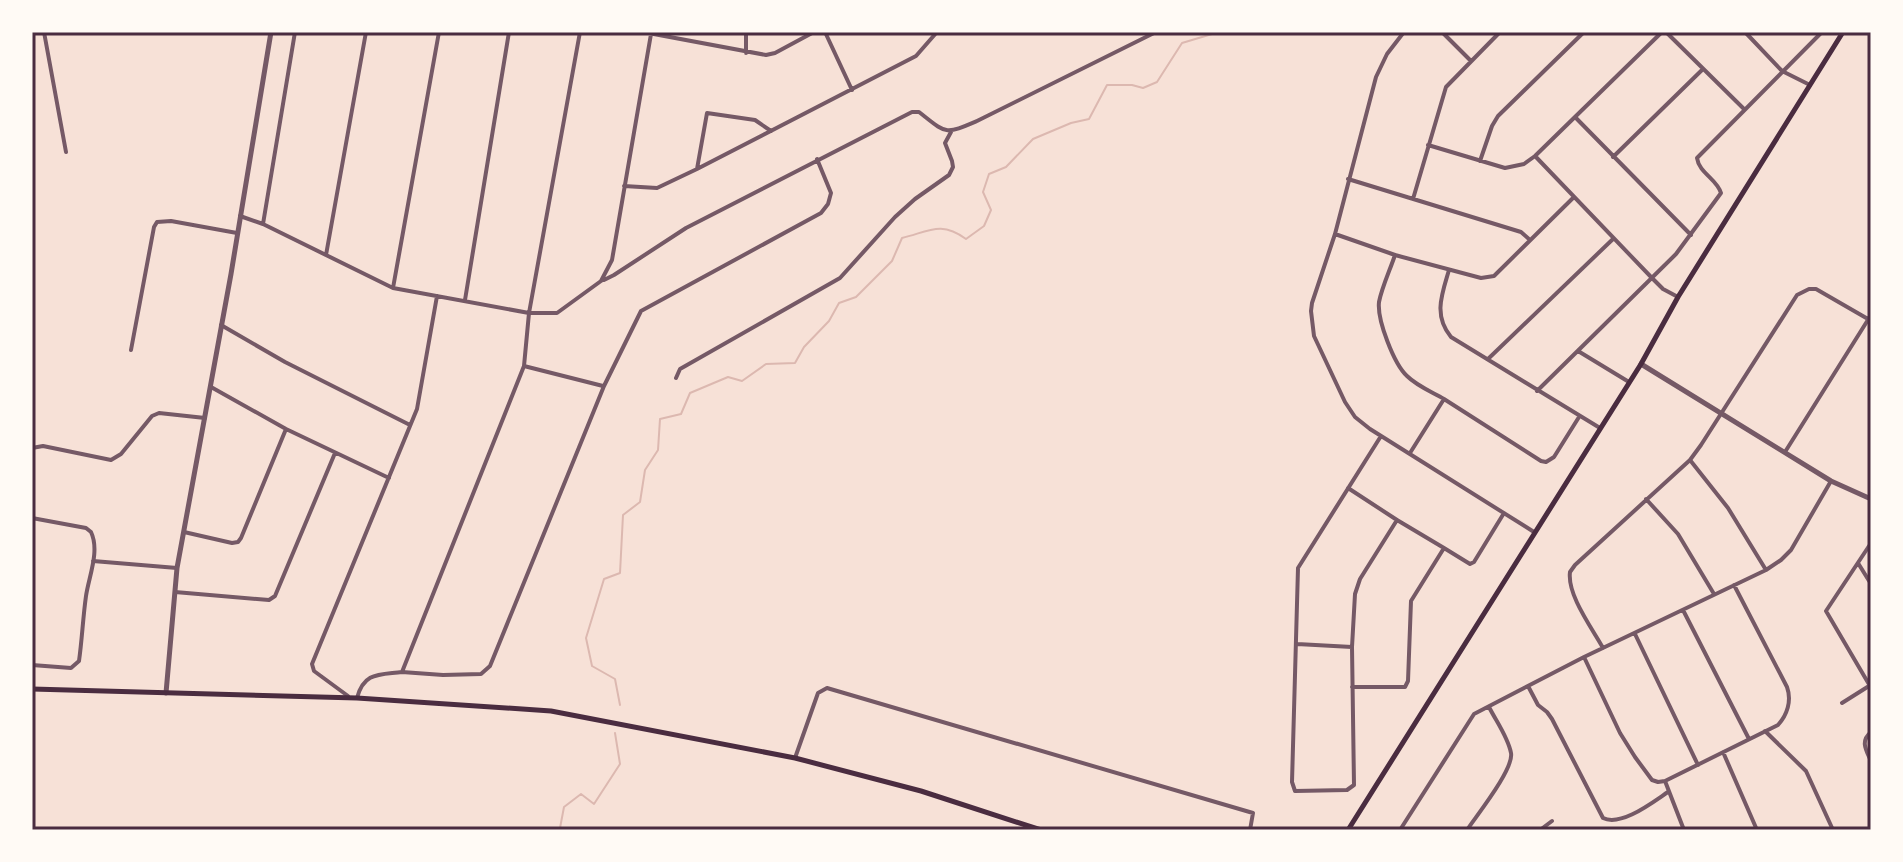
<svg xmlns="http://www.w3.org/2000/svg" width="1903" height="862" font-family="'Fira Sans',sans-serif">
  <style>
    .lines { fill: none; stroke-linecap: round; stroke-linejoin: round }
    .stream { stroke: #dcb8b0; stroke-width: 2 }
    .minor { stroke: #755966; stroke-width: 4 }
    .tertiary { stroke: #755966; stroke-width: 5 }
    .secondary { stroke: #4a2c40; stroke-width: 5 }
    .neatline { fill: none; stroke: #4a2c40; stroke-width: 3 }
  </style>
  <rect width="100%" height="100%" fill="#f7e1d7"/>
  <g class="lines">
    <path class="stream" d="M620,705L615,679L592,666L586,638L604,579L620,573L623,515L640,502L645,470L658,450L660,419L681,414L690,393L728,377L742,381L766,364L795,363L804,347L829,321L839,303L856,297L892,261L902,238C930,231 941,221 966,239L984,226L991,210L983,192L989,174L1006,167L1033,139L1071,123L1089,119L1107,85H1132L1143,88L1157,82L1182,43L1212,34L1213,32
      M563,830L560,828L564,807L581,794L594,804L620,764L615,733"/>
    <path class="minor" d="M44,32L66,152
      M643,32L766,55L775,53L814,32
      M746,32V53
      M825,32L852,90
      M1404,32L1387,54L1376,77L1335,234L1312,303L1311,311L1314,336L1345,402L1355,417L1370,429L1534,532
      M1442,32L1471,61
      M1666,32L1744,109
      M1745,32L1782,71L1810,85
      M1575,117L1691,235
      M1428,145L1505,168L1524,164L1535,156L1662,32
      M1535,156L1652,278L1663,289L1678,297
      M1613,157L1703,69
      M1480,161L1492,126L1498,116L1584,32
      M697,169L707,113L755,120L771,131
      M1348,179L1521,232L1530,240
      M624,186L657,188L697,169L916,56L937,32
      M1413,199L1446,87L1500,32
      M240,216L263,224L393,288L529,313H557L601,281L612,260L651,34
      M263,224L295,32
      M1335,234L1395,255C1390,270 1382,287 1379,302C1377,320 1394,364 1407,376C1417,386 1432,392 1444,399L1410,453
      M326,255L366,32
      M1395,255L1481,278L1494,276L1574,197
      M1449,270C1442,294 1433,315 1451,337L1600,428
      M604,280L614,275L686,228L912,112H919C947,134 944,135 977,121L1156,32
      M393,288L439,32
      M465,300L509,32
      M221,325L285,362L410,425
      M131,350L154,227L157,222L171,221L237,233
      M1578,351L1629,382
      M1488,359L1613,239
      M524,366L603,386
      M676,378L680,369L840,278L895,217L915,199L949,175L953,167L952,161L945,143L951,132
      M211,387L286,429L389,478
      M1537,391L1676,254L1721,193C1717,179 1699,173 1697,158L1822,32
      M1444,399L1541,461L1546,462L1554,457L1579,417
      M32,448L43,446L111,460L121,454L152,416L159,413L205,418
      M1785,452L1871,315
      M1690,460L1728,508L1766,570
      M1348,488L1397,520L1360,579L1355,594L1352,647L1354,785L1347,790L1295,791L1292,782L1298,568L1381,436
      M1646,499L1678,534L1714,594
      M32,518L86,528L91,532C100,551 89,576 86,596C83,617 82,640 79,661L71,668L32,665
      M184,532L232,543L238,542L241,538L286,429
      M1444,548L1470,564L1474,562L1504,513
      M93,561L177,568
      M1858,563L1871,584
      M175,592L269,600L275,596L335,453
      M1683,610L1749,739
      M1635,634L1698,765
      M1297,644L1352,647
      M1603,648C1592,628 1567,595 1570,572L1575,565L1690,460L1701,445L1797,295L1809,289H1816L1868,319
      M1584,657L1620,733L1635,757L1652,780L1658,782L1665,781L1778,725C1787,715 1792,701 1787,687L1734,585
      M402,672L443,675L481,674L490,666L604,386L641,311L821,213L828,204L831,193L817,159
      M1528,686L1538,705L1547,712L1552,719L1603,818C1621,827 1653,802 1668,792
      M1870,686L1826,611L1871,543
      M1352,687H1405L1408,681L1411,601L1444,548L1397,520
      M348,696L314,671L312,664L417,409L437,296
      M357,698C364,672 379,675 402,672L524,366L529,313L580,32
      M1842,703L1869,686
      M1765,731L1806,771L1833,830
      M1871,732C1860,741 1866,750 1871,761
      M1723,752L1757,830
      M795,758L818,693L827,688L1253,813L1250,830
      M1665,781L1684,830
      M1400,830L1474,714L1584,657L1766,570L1781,560L1791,550L1831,481
      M1467,830C1477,815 1514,769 1511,753C1508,737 1496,721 1489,707
      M1540,830L1552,821"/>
    <path class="tertiary" d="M1641,364L1831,481L1871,499
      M166,693L177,568L231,274L271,32"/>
    <path class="secondary" d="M32,689L357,698L551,711L795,758L921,791L1041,830
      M1348,830L1641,364L1678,297L1843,32"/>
  </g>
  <rect width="1903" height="862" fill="none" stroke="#fffaf5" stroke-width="68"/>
  <rect x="34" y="34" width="1835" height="794" class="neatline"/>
</svg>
